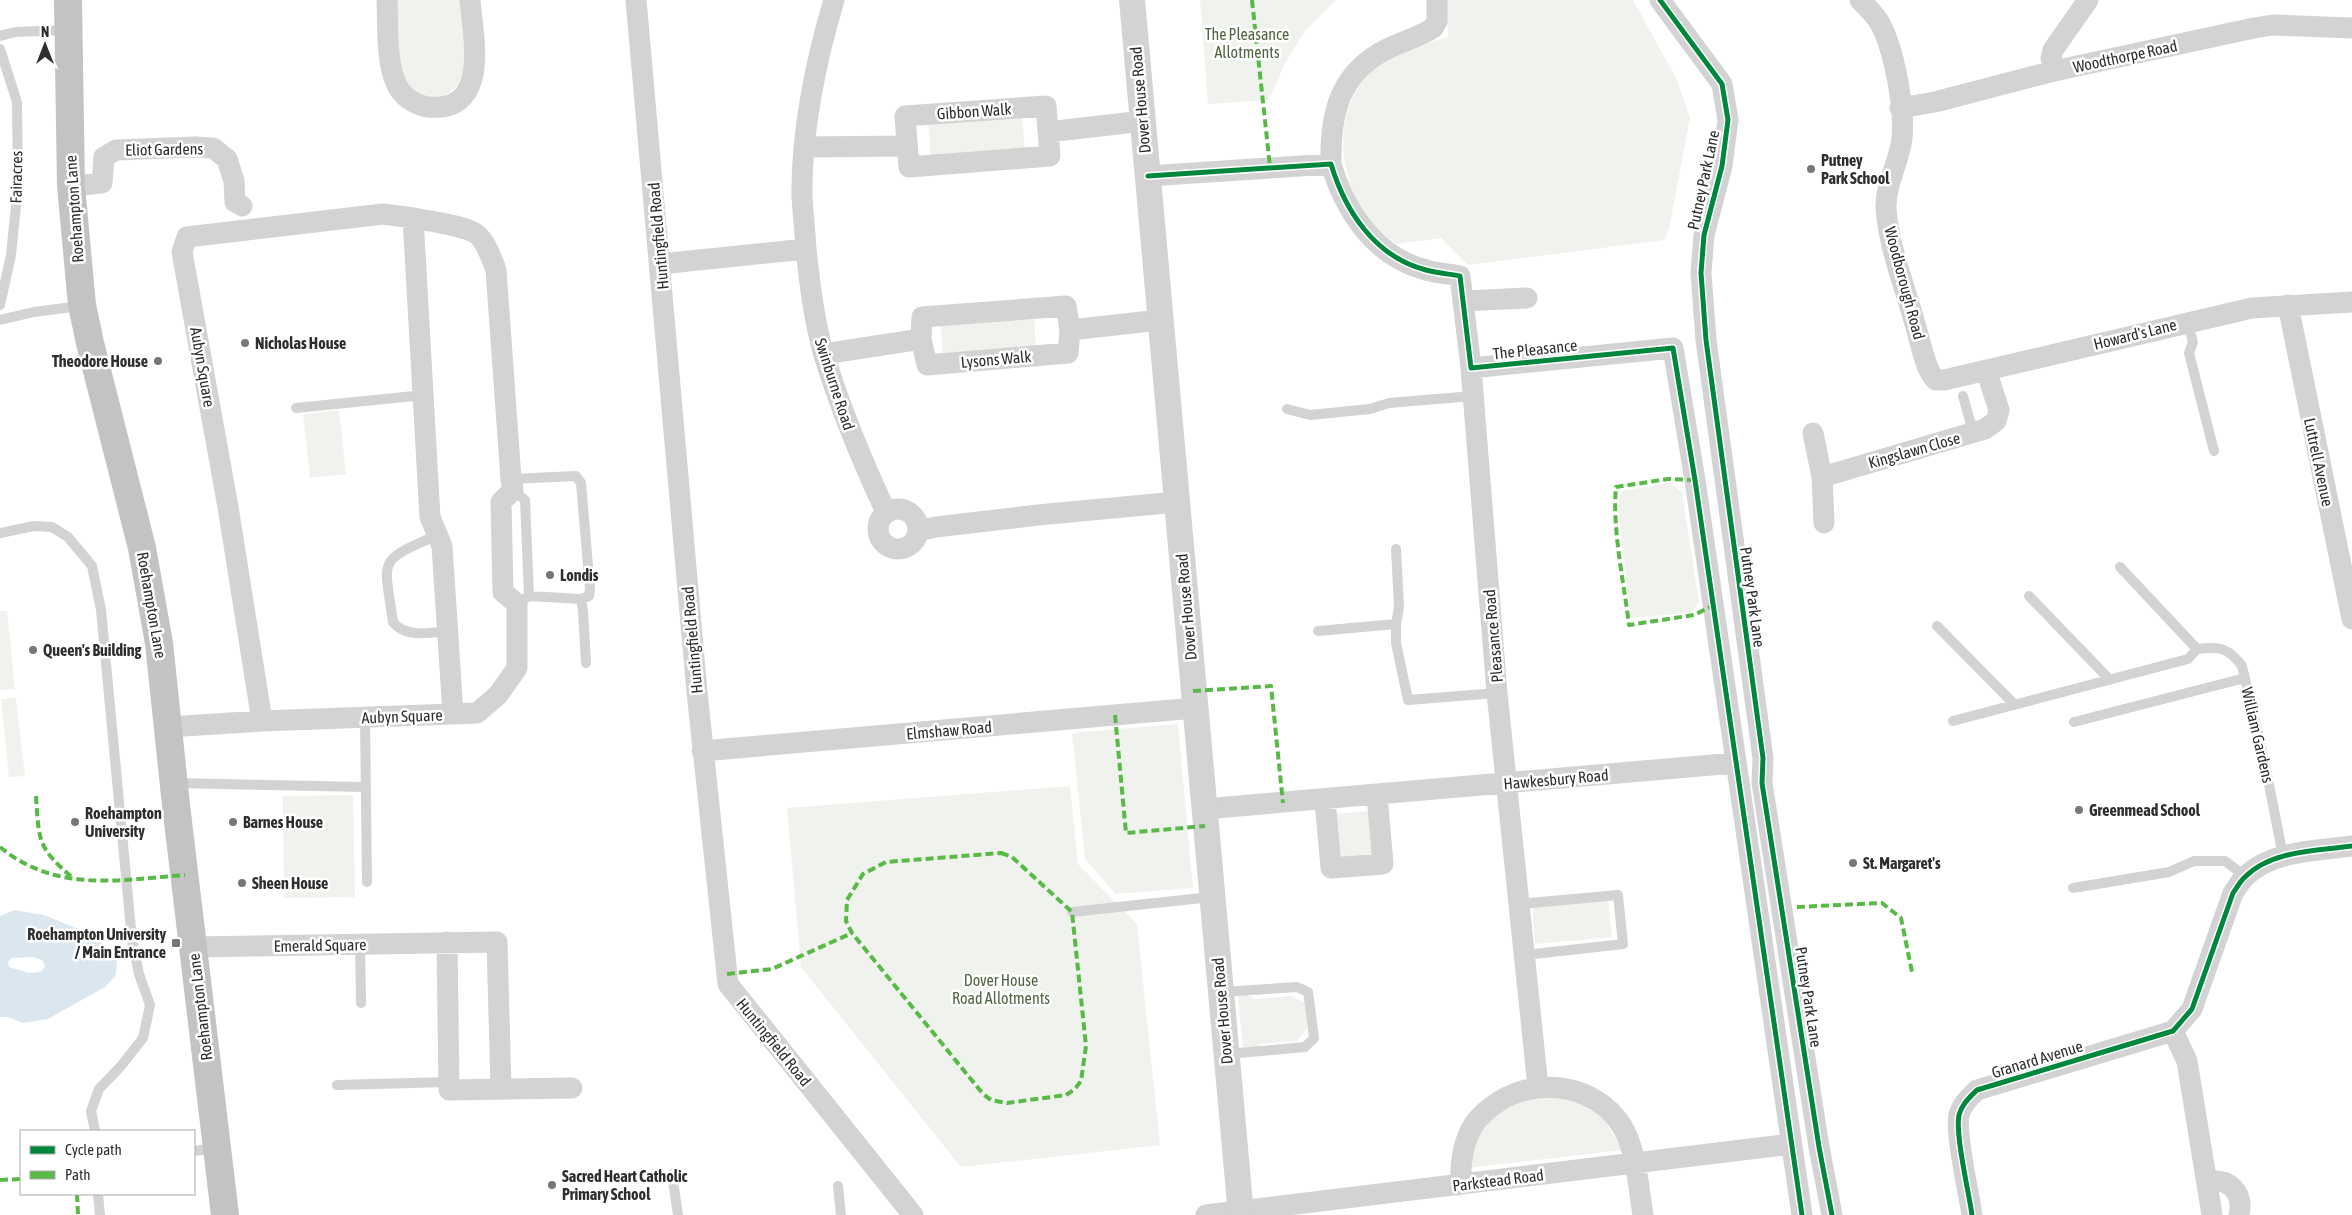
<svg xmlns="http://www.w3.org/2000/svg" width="2352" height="1215" font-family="'Asap Condensed',sans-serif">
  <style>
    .green { fill: #f0f3ed }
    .water { fill: #dbe7ef; fill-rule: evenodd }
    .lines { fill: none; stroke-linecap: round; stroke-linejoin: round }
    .service { stroke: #d3d3d3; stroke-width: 10 }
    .minor { stroke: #d3d3d3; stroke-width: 21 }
    .tertiary { stroke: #d3d3d3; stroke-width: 26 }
    .trunk { stroke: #c3c3c3; stroke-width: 28 }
    .quiet { stroke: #58b947; stroke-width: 4; stroke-dasharray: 8 4; stroke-linecap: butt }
    .cycleway-casing { stroke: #fff; stroke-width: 8 }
    .cycleway { stroke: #00873e; stroke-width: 5 }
    .poi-dot { fill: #777; stroke: #fff; stroke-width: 2 }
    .labels { text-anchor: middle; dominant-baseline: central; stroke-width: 5; stroke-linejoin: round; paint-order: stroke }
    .park-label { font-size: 16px; fill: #526541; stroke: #fff }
    .street-label { font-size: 16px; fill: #2e2e2e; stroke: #fff }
    .poi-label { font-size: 16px; font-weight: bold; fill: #2e2e2e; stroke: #fff; text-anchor: start }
  </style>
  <rect width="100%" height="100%" fill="#fff"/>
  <path class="green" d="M396,0H461C462,15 469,56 466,68C464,81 448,98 435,98C426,98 413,94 407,86C398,75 397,17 396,0Z
    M1200,0H1336L1305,31L1284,65L1269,100L1208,104Z
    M1446,0H1633L1677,80L1690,118L1669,229L1664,240L1468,265L1441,238L1396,244C1387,237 1377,230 1370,222C1365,217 1362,208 1358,202C1333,156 1338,89 1387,59C1407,48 1427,43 1448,37Z
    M1022,114L1025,151L931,158L928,121Z
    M1034,312L1036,349L943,356L940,319Z
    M339,410L346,474L310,478L303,414Z
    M1670,483L1682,492L1699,603L1690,613L1631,618L1618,507L1622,491Z
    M0,611H7L15,689L0,690Z
    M16,698L25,776L9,777L1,699Z
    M1178,724L1193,888L1115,894L1085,859L1072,733Z
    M1070,786L1078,864L1137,924L1160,1145L961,1167L801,967L787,808Z
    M353,795L355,897L284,898L283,796Z
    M1368,811L1374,856L1340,859L1334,814Z
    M1608,900L1612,937L1535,944L1532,908Z
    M1249,995L1255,999L1293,996L1304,1003L1307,1028L1297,1041L1260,1044L1256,1049L1243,1050L1238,996Z
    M1551,1094C1593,1104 1603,1112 1622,1150L1469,1168C1470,1160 1470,1149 1474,1141C1491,1108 1517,1102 1551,1094Z"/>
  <path class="water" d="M14,910L44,915L95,936L117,959L116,975L105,987L48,1019L23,1023L8,1017H0V916ZM34,957L43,961L45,967L40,972L29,973L9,967L8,962L12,958Z"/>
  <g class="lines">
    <path class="service" d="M0,36L15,32L68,30
      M0,49L17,102L18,186L11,255L0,305
      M0,320L34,312L80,306
      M2187,321L2193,342L2189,353L2214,451
      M1963,396L1973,432
      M296,408L424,395
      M1287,409L1310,415L1370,409L1389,403L1473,396
      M511,479L576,476L581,483L590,589L589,596L581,599L529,596L517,604
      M513,490L525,500L529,596
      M0,533L34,526L52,527L68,537L92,566L101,610L132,940L139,974L150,1005L143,1038L121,1066L99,1089L91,1111L95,1131
      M438,535C376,562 384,557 393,622C405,638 430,633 447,631
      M1396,549L1399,607L1396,624V643L1408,700L1497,693
      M2120,567L2197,649
      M2029,596L2110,680
      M581,599L583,611L586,663
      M1937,626L2015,705
      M1318,631L1396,624
      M365,717L367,882
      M1953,721L2188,659L2197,649C2219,646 2229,648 2242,666L2264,759L2283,856
      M2074,722L2245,678
      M174,783L366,787
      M2073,888L2169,872L2194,861H2225L2245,876
      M1520,904L1618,895L1623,944L1525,955
      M1072,912L1211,897
      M360,944L361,1003
      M1221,992L1297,987L1308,992L1314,1038L1305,1047L1228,1054
      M337,1085L449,1082
      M194,1151L215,1148
      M672,1174L678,1215
      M838,1186L841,1215
      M98,1194L100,1215"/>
    <path class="minor" d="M387,0C388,24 386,61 396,83C401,96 415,105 428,107C491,113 473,37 470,0
      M636,0L697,692L728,984L913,1215
      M1660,0L1722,84L1728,120L1722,166L1704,235L1701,273L1706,340L1763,758L1762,783L1819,1147L1832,1215
      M1860,0C1866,6 1873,13 1878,20C1894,46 1905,108 1902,139C1899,162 1885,185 1886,209C1889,248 1905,287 1915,324C1920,339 1925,371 1936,380H1944L2252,308L2352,302
      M2054,71L2051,58L2053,50L2088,0
      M1046,106L1050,156L909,167L905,116Z
      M1900,108L1935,102L2054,71L2254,28L2273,25L2352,28
      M1048,132L1143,121
      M805,147L907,146
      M1331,164C1330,119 1337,79 1378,54C1395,43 1416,39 1433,28L1437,21V0
      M1148,176L1331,164C1345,211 1375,257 1426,270C1437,273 1449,274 1460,276L1471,368L1673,348L1695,480L1802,1215
      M71,186L102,183L104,157L116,150L195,147L213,148L227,159L234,181L235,202L242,206
      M413,218C429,221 461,225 475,233C485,239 492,259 496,270L511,479L513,490L501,502L503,592L517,604V668L498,695L477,713L453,714L442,546L430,517Z
      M806,249C805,232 803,214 802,196C801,133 816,60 834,0
      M660,264L806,249C810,285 814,321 824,355C841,410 862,461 886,512
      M1464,301L1527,298
      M2288,305L2352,619
      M1066,306L1070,330L1068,353L927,365L921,339L922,317Z
      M1070,330L1160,320
      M824,354L921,339
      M1471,368L1497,693L1538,1087
      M1813,433L1822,477L1985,429L1996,421L1999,410L1986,370
      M1822,477L1824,523
      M878 529a20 20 0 1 1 40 0a20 20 0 1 1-40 0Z
      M918,531L936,527L1038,515L1177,502
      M262,721L228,507L182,252L187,237L383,214L413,218
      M169,727L262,721L453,714
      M702,751L1195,708
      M1325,800L1331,868L1383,864L1377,795
      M1204,809L1735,763
      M447,942L449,1090L572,1088
      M193,947L497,942L501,1089
      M2173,1031L2192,1009L2233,893C2237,888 2240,881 2245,877C2271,850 2318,851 2352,846
      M2173,1031L2187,1061L2212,1215
      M2207,1182C2229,1177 2244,1192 2239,1215
      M1461,1185C1460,1164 1462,1144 1473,1126C1477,1118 1485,1112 1491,1107C1531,1075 1594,1082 1622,1126C1637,1151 1638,1186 1643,1215
      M1206,1215L1791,1144
      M1972,1215C1969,1193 1955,1134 1959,1115C1962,1104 1969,1098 1977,1090L2173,1031"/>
    <path class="tertiary" d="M1132,0L1241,1215"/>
    <path class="trunk" d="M68,0L71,186L82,305L90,343L142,548L159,643L176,805L225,1215"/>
    <path class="quiet" d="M1252,0L1270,167
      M1695,480L1668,479L1616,487C1612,529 1624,583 1629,625L1694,615L1712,606
      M1193,691L1271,686L1283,803
      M1115,715L1126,833L1205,826
      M36,796C39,843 38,848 74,879
      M0,847C56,893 118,880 185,875
      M1001,853L1012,857L1072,912L1086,1046L1081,1081L1075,1089L1066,1095L1007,1103L991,1100L983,1094L852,933L846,921L847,900L863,874L886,862Z
      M1797,907L1882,903L1901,918L1912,972
      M727,974L772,969L852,933
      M0,1180L21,1179
      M77,1194L78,1215"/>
    <defs>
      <path id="cycleway" d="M1660,0L1722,84L1728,120L1722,166L1704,235L1701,273L1706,340L1763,758L1762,783L1819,1147L1832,1215
        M1148,176L1331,164C1345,211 1375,257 1426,270C1437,273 1449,274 1460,276L1471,368L1673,348L1695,480L1802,1215
        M1972,1215C1969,1193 1955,1134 1959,1115C1962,1104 1969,1098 1977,1090L2173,1031L2192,1009L2233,893C2237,888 2240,881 2245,877C2271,850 2318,851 2352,846"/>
    </defs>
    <use href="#cycleway" class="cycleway-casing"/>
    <use href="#cycleway" class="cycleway"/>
  </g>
  <g class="poi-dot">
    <circle cx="1811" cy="169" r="5"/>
    <circle cx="245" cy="343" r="5"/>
    <circle cx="158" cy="361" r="5"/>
    <circle cx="550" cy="575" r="5"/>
    <circle cx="33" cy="650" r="5"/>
    <circle cx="2079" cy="810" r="5"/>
    <circle cx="75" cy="822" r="5"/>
    <circle cx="233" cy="822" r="5"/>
    <circle cx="1853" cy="863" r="5"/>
    <circle cx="242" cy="883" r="5"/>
    <rect x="171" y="938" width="10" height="10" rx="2.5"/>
    <circle cx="552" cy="1185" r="5"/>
  </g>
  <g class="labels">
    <g class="park-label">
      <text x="1247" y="34">The Pleasance<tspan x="1247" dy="18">Allotments</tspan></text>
      <text x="1001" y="980">Dover House<tspan x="1001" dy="18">Road Allotments</tspan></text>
    </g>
    <g class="street-label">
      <text transform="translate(2125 56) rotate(-12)">Woodthorpe Road</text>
      <text transform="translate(1140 100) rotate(-95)">Dover House Road</text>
      <text transform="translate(974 111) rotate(-4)">Gibbon Walk</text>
      <text transform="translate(164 149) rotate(-1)">Eliot Gardens</text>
      <text transform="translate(16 177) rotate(-89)">Fairacres</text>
      <text transform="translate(1703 180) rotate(-78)">Putney Park Lane</text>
      <text transform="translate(74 209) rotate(-94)">Roehampton Lane</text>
      <text transform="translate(658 236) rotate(-95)">Huntingfield Road</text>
      <text transform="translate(1905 283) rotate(75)">Woodborough Road</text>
      <text transform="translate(2135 334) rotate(-14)">Howard's Lane</text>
      <text transform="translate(1535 349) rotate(-6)">The Pleasance</text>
      <text transform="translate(996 359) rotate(-5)">Lysons Walk</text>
      <text transform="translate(203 367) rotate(80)">Aubyn Square</text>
      <text transform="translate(835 384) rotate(72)">Swinburne Road</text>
      <text transform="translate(1914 450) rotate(-16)">Kingslawn Close</text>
      <text transform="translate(2319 462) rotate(78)">Luttrell Avenue</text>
      <text transform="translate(1753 597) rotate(82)">Putney Park Lane</text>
      <text transform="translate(152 605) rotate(80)">Roehampton Lane</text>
      <text transform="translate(1186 607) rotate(-95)">Dover House Road</text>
      <text transform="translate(1493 636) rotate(-95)">Pleasance Road</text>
      <text transform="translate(692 640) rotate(-95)">Huntingfield Road</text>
      <text transform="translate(402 716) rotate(-2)">Aubyn Square</text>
      <text transform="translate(949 730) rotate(-5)">Elmshaw Road</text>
      <text transform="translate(2258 735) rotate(77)">William Gardens</text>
      <text transform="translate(1556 779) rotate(-5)">Hawkesbury Road</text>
      <text transform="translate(320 945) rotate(-1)">Emerald Square</text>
      <text transform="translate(1809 997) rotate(81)">Putney Park Lane</text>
      <text transform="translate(200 1007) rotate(-97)">Roehampton Lane</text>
      <text transform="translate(1222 1011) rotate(-95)">Dover House Road</text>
      <text transform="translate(774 1042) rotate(51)">Huntingfield Road</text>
      <text transform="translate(2037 1059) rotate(-17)">Granard Avenue</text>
      <text transform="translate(1498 1180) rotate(-7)">Parkstead Road</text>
    </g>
    <g class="poi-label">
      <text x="1821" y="160">Putney<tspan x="1821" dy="18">Park School</tspan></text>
      <text x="255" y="343">Nicholas House</text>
      <text x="148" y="361" text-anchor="end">Theodore House</text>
      <text x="560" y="575">Londis</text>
      <text x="43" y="650">Queen's Building</text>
      <text x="2089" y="810">Greenmead School</text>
      <text x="85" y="813">Roehampton<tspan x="85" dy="18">University</tspan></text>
      <text x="243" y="822">Barnes House</text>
      <text x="1863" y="863">St. Margaret's</text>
      <text x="252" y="883">Sheen House</text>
      <text x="166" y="934" text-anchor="end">Roehampton University<tspan x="166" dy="18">/ Main Entrance</tspan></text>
      <text x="562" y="1176">Sacred Heart Catholic<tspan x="562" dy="18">Primary School</tspan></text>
    </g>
  </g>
  <rect x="20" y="1130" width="175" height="65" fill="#ffffff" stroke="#ababab"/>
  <rect x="30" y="1146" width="25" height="8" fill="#00873e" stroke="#ababab"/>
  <text x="65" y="1155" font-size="15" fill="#2e2e2e">Cycle path</text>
  <rect x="30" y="1171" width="25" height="8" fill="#58b947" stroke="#ababab"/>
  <text x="65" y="1180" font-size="15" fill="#2e2e2e">Path</text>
  <g transform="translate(45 45)" stroke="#ffffff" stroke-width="4" paint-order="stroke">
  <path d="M0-4L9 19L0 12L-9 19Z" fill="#2e2e2e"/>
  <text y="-8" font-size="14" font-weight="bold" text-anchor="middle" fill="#2e2e2e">N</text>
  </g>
</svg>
